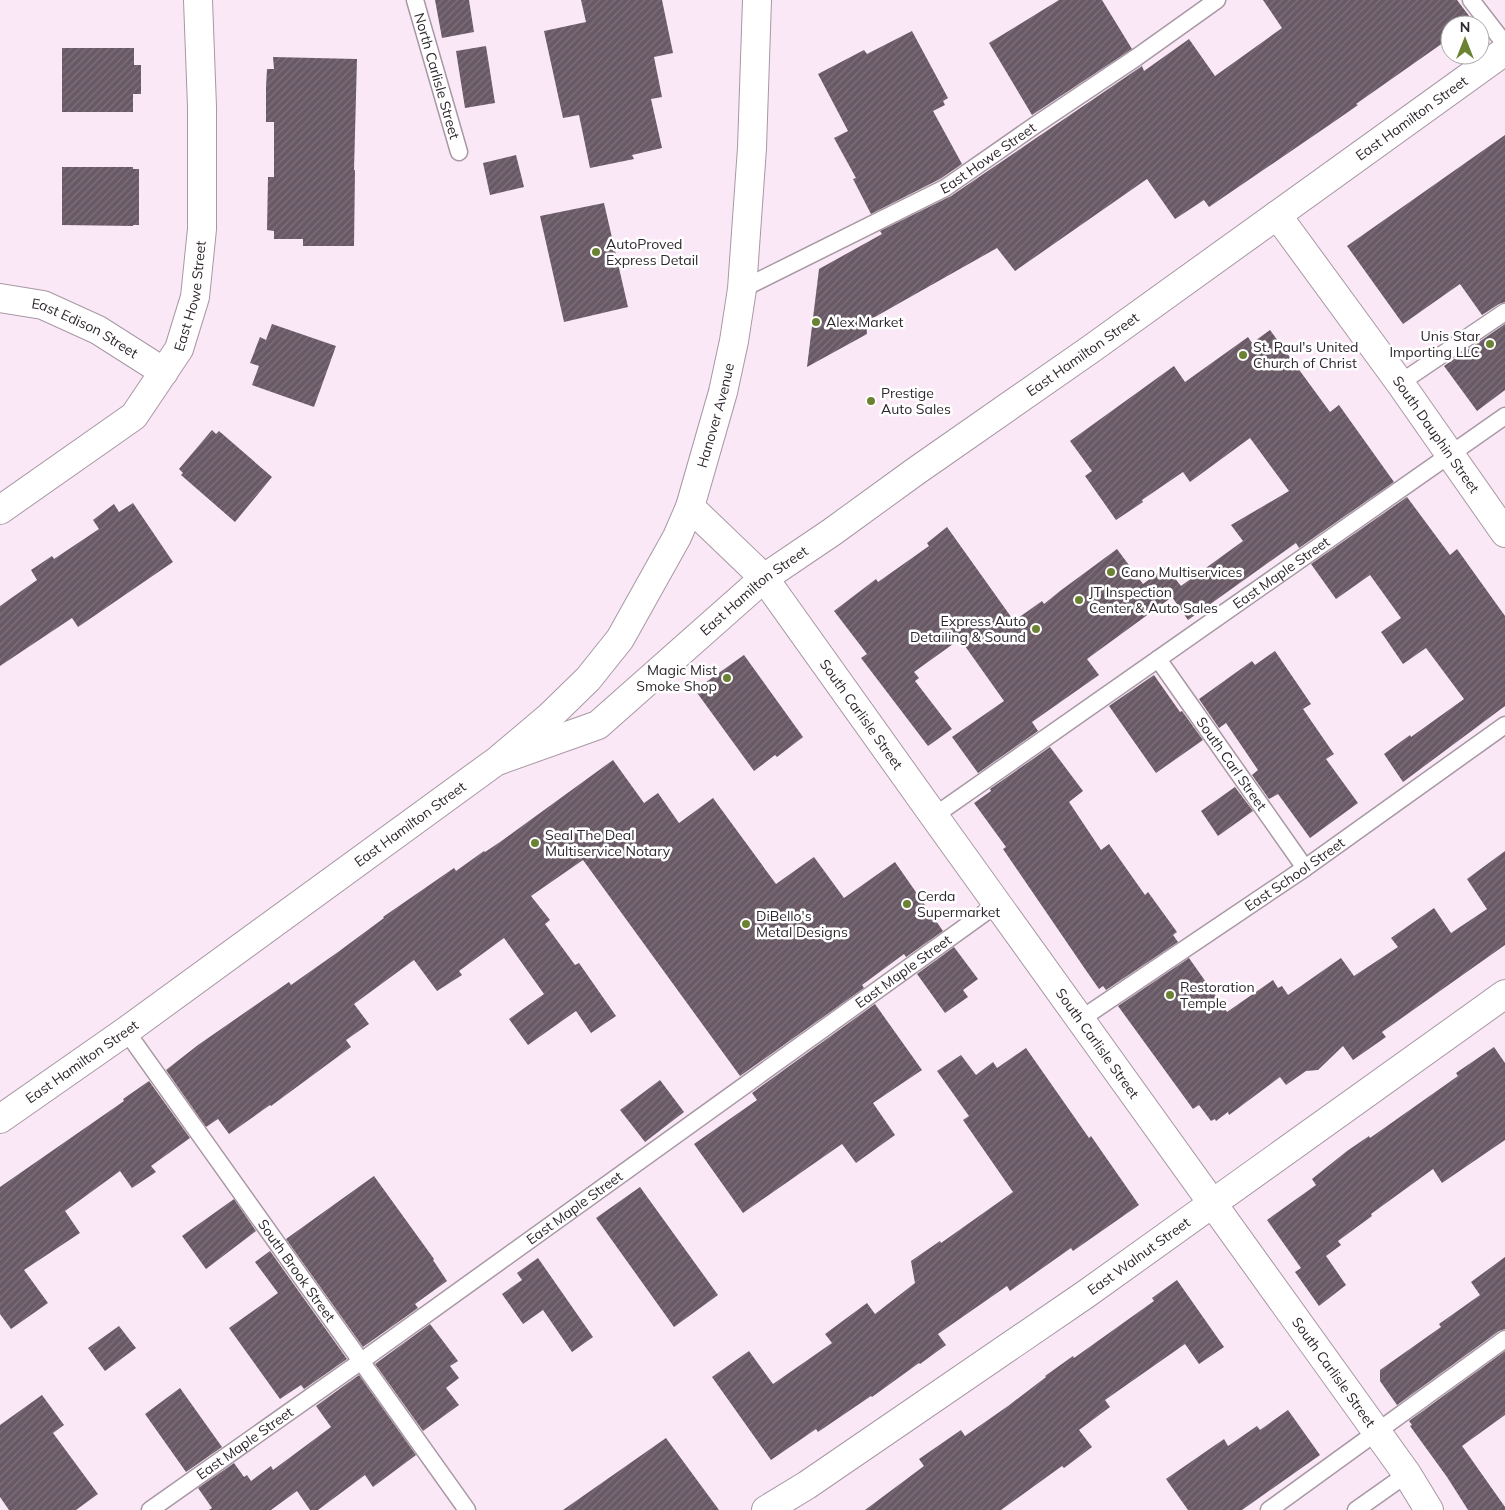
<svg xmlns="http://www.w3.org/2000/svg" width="1505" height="1510" font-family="Mulish,sans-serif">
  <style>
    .building { fill: url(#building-hatch) }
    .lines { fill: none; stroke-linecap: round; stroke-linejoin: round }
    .lane-casing { stroke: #a897a4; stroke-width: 19 }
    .street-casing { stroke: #a897a4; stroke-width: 30 }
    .primary-casing { stroke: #a897a4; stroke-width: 30 }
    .lane { stroke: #fff; stroke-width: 16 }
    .street { stroke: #fff; stroke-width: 28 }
    .primary { stroke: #fff; stroke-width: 28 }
    .poi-dot { fill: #6b8233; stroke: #fff; stroke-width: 2 }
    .labels { text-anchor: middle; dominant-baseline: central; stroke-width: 5; stroke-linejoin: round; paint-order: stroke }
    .street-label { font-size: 14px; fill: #2e272d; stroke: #fff }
    .poi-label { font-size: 14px; fill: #2e272d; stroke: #fff; text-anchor: start }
  </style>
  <defs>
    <pattern id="building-hatch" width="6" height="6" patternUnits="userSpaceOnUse" patternTransform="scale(1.25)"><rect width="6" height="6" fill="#685965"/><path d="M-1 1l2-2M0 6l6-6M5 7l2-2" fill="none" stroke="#7e727c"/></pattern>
  </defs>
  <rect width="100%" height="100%" fill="#fae8f6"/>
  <path class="building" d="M435,0H469L474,32L442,38Z
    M581,0H662L673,53L654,57L662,97L651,99L662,148L632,155L634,159L590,168L579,115L563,118L544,31L586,22Z
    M1059,0H1102L1132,49L1032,115L989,43Z
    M1263,0H1457L1476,25H1450V38L1356,104L1358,105L1338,119L1209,207L1204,200L1175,219L1147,179L1015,271L997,248L866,322L867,334L807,367L819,269L882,234L880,231L951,196L1142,66L1144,71L1189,39L1215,76L1282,28Z
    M912,31L948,98L943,101L945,105L933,111L962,164L940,179L871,214L853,179L856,178L834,138L848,131L818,74L864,50L867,54Z
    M486,46L495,103L465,108L456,51Z
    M62,48H134V65H141V94H133V112H62Z
    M273,57L357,59L354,170H355L354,246H303V239H274V231L267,230L268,177H274V122H266V87L267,69H274Z
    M1505,135V302L1499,304L1482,315L1460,284L1403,324L1347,246Z
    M516,155L524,187L490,195L483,163Z
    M62,167H133V169H139V225H133V226L62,225Z
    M604,203L628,307L564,322L540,216Z
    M272,324L336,346L314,407L252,385L259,366L250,363L260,337L266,340Z
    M1505,324V390L1477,411L1444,366Z
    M1270,330L1330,412L1339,405L1394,482L1299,548L1296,543L1188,620L1172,597L1087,659L1099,675L1032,722L1038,731L978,773L952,737L1004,701L960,639L914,672L919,678L915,681L952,729L928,746L861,658L867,654L834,611L876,579L878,582L929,546L927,543L947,527L1014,621L1042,601L1044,604L1060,591L1117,549L1143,584L1166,567L1181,586L1243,541L1231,525L1289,491L1250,438L1190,482L1183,472L1142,500L1143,502L1116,520L1085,476L1092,471L1070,441L1174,366L1185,382L1248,337L1252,343Z
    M212,430L216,434L219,431L272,477L235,522L181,475L183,473L179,469Z
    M1407,497L1450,555L1457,549L1505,616V706L1403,782L1384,754L1410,735L1411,737L1464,699L1426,648L1403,664L1381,632L1401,618L1370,575L1336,599L1311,564Z
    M133,503L173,562L78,627L72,618L0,666V606L37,580L31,570L52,556L54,559L99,529L93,520L114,504L119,512Z
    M1275,651L1311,704L1303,709L1334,754L1326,759L1358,803L1310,838L1278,794L1269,799L1252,775L1258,770L1226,723L1219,728L1199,699L1252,661L1255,665Z
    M744,655L803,737L777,757L775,755L754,771L695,690Z
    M1154,675L1180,712L1182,711L1203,740L1156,773L1109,706Z
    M1050,747L1083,791L1069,802L1101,850L1109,844L1145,895L1148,892L1177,932L1173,935L1178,942L1106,990L1103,986L1099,989L1085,969L1003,849L1006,847L974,803L991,791L990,789Z
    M613,760L644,803L658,793L679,823L713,798L776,884L814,857L844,898L895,862L943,931L906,957L904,954L862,985L864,988L740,1076L583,860L531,896L550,920L545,924L575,965L579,963L616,1016L591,1033L576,1011L528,1045L509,1019L544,994L504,938L459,971L462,975L437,991L414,960L354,1004L369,1024L346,1040L351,1047L271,1106L270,1105L229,1134L218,1119L206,1127L166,1070L198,1045L289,982L291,985L338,952L384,918L383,917L454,868L456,871L484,851L485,852L500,842Z
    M1235,787L1253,811L1218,836L1201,811Z
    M1505,851V945L1382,1032L1386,1037L1353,1060L1343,1046L1318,1070L1306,1071L1286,1085L1280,1077L1229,1115L1228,1112L1216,1121L1215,1119L1211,1121L1199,1105L1193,1109L1118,1006L1189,958L1227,1012L1273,980L1278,988L1282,986L1288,995L1341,958L1354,976L1398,947L1391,938L1434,908L1451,933L1487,909L1467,879Z
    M954,947L978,979L963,990L968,997L945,1013L917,974Z
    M875,1004L922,1070L873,1103L895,1135L856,1163L842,1144L743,1213L694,1144L757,1100L752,1093Z
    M1494,1047L1505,1063V1140L1442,1183L1433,1169L1371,1214L1372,1216L1338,1241L1341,1245L1326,1256L1346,1285L1319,1306L1295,1272L1301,1268L1267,1220L1316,1185L1312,1179L1347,1151L1369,1136L1370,1138L1458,1076L1456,1073Z
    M1026,1048L1089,1138L1091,1136L1139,1205L1073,1251L1071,1248L1010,1291L1007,1286L938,1334L946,1345L920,1364L919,1363L872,1397L871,1396L818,1432L816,1429L771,1460L712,1377L749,1351L773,1384L832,1343L825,1334L867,1303L875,1314L915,1283L911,1261L940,1241L941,1243L1013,1192L963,1120L969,1116L937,1071L961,1055L976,1075L993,1062L997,1068Z
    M660,1080L684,1112L645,1142L620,1110Z
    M149,1081L190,1138L151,1166L156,1172L132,1188L120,1171L65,1211L80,1233L24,1270L48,1303L11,1329L0,1314V1187L124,1101L123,1099Z
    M374,1176L434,1259L433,1260L447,1281L415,1304L418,1308L363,1347L286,1239Z
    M640,1187L718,1295L674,1327L596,1218Z
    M234,1199L256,1231L206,1269L182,1236Z
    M270,1251L347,1359L304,1389L301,1385L280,1399L229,1328L278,1293L255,1262Z
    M1505,1257V1329L1499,1331L1397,1405L1380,1381V1370L1441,1327L1439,1324L1480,1295L1471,1282Z
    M538,1258L593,1337L572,1352L543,1310L523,1324L502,1294L522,1280L517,1273Z
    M1177,1280L1224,1347L1199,1364L1185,1344L1105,1400L1110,1407L1079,1430L1092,1447L1064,1468L1062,1466L1001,1510H865L924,1466L919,1459L961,1430L965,1436L1008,1406L1046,1377L1045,1376L1073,1356L1074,1358L1154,1301L1152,1298Z
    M430,1324L458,1361L450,1366L459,1378L446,1388L459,1405L423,1431L375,1364Z
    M119,1326L136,1348L105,1371L88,1348Z
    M1505,1351V1415L1462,1446L1505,1507V1510H1468L1447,1477L1410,1426L1412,1425L1409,1421Z
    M359,1375L416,1455L373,1487L365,1475L318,1510H310L297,1491L271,1510H209L212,1508L198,1488L234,1463L244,1477L247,1475L251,1481L271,1466L273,1470L331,1427L316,1406Z
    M180,1388L222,1447L186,1472L145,1414Z
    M42,1395L64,1425L53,1433L98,1494L76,1510H9L0,1497V1425Z
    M1288,1410L1320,1455L1242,1510H1188L1166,1479L1224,1439L1228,1446L1257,1426L1260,1430Z
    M666,1438L719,1510H563Z"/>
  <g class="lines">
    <defs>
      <g id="lane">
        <path id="s1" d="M415,0L459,152"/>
        <path d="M1471,0L1505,44"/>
        <path id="s2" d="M742,289L945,188L1034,126L1137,57L1217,0"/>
        <path d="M1400,383L1505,312"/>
        <path id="s3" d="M1158,659L1305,868"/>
        <path id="s4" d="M934,816L1505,416"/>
        <path id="s5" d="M1081,1019L1305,868L1505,725"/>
        <path id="s6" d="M126,1031L467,1510"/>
        <path id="s7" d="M150,1510L360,1362L997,904"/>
        <path d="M1269,1510L1505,1339"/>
        <path d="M1356,1510L1407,1474"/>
      </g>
      <g id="street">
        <path id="s8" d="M1277,215L1400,383L1505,533"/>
        <path id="s9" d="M0,298L43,305L98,330L164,372"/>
        <path id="s10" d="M690,507L764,578L934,816L1407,1474L1429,1510"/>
        <path id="s11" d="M0,510L134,416L179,349L195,297L202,229V107L198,0"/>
        <path id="s12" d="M500,760L598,725L764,578L832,532L916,471L1091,349L1505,51"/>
        <path id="s13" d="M766,1510L807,1485L1086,1294L1505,994"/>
      </g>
      <g id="primary">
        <path id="s14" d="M0,1119L126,1031L498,760L549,717L588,679L620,639L677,537L690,507L723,392L734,341L742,289L752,148L757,0"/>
      </g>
    </defs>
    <use href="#lane" class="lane-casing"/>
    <use href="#street" class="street-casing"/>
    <use href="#primary" class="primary-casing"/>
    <use href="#lane" class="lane"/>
    <use href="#street" class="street"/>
    <use href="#primary" class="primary"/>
  </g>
  <g class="poi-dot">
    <circle cx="596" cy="252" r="5"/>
    <circle cx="816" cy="322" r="5"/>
    <circle cx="1490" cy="344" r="5"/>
    <circle cx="1243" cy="355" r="5"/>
    <circle cx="871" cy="401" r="5"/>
    <circle cx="1111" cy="572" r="5"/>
    <circle cx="1079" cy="600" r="5"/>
    <circle cx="1036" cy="629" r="5"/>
    <circle cx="727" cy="678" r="5"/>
    <circle cx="535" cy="843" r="5"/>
    <circle cx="907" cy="904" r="5"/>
    <circle cx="746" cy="924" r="5"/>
    <circle cx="1170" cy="995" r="5"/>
  </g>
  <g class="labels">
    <g class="street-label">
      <text stroke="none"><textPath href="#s1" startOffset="79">North Carlisle Street</textPath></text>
      <text stroke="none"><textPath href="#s12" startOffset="1120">East Hamilton Street</textPath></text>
      <text stroke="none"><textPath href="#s2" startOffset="279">East Howe Street</textPath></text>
      <text stroke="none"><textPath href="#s11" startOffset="299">East Howe Street</textPath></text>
      <text stroke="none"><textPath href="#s9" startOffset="91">East Edison Street</textPath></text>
      <text stroke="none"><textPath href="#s12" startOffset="715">East Hamilton Street</textPath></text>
      <text stroke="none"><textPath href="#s14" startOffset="1031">Hanover Avenue</textPath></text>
      <text stroke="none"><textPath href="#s8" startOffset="271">South Dauphin Street</textPath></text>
      <text stroke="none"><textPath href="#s4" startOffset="424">East Maple Street</textPath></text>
      <text stroke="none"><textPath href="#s12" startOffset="310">East Hamilton Street</textPath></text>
      <text stroke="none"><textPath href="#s10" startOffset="270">South Carlisle Street</textPath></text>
      <text stroke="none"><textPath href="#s3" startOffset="128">South Carl Street</textPath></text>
      <text stroke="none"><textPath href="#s14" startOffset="505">East Hamilton Street</textPath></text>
      <text stroke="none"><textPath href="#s5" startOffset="258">East School Street</textPath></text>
      <text stroke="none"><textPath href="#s7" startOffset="926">East Maple Street</textPath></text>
      <text stroke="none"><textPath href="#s10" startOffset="675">South Carlisle Street</textPath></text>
      <text stroke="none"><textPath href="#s14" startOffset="100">East Hamilton Street</textPath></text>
      <text stroke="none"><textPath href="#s7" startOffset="521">East Maple Street</textPath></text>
      <text stroke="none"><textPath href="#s13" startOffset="451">East Walnut Street</textPath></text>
      <text stroke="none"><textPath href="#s6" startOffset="294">South Brook Street</textPath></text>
      <text stroke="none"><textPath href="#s10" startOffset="1080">South Carlisle Street</textPath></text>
      <text stroke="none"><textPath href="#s7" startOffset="116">East Maple Street</textPath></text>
    </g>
    <g class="poi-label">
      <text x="606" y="244">AutoProved<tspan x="606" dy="16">Express Detail</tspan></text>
      <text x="826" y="322">Alex Market</text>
      <text x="1480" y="336" text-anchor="end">Unis Star<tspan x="1480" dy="16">Importing LLC</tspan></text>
      <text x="1253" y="347">St. Paul's United<tspan x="1253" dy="16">Church of Christ</tspan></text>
      <text x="881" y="393">Prestige<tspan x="881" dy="16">Auto Sales</tspan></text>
      <text x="1121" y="572">Cano Multiservices</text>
      <text x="1089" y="592">JT Inspection<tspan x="1089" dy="16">Center &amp; Auto Sales</tspan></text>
      <text x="1026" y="621" text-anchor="end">Express Auto<tspan x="1026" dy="16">Detailing &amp; Sound</tspan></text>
      <text x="717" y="670" text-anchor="end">Magic Mist<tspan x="717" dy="16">Smoke Shop</tspan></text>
      <text x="545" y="835">Seal The Deal<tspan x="545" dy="16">Multiservice Notary</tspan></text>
      <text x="917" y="896">Cerda<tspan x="917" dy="16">Supermarket</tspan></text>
      <text x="756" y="916">DiBello's<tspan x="756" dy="16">Metal Designs</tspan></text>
      <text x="1180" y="987">Restoration<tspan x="1180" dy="16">Temple</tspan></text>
    </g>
  </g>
  <g transform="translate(1465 40)"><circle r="24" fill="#ffffff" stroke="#aba9ab"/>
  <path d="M0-4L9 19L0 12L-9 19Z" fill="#6b8233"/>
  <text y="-8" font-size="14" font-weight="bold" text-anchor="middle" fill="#2e272d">N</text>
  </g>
</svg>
